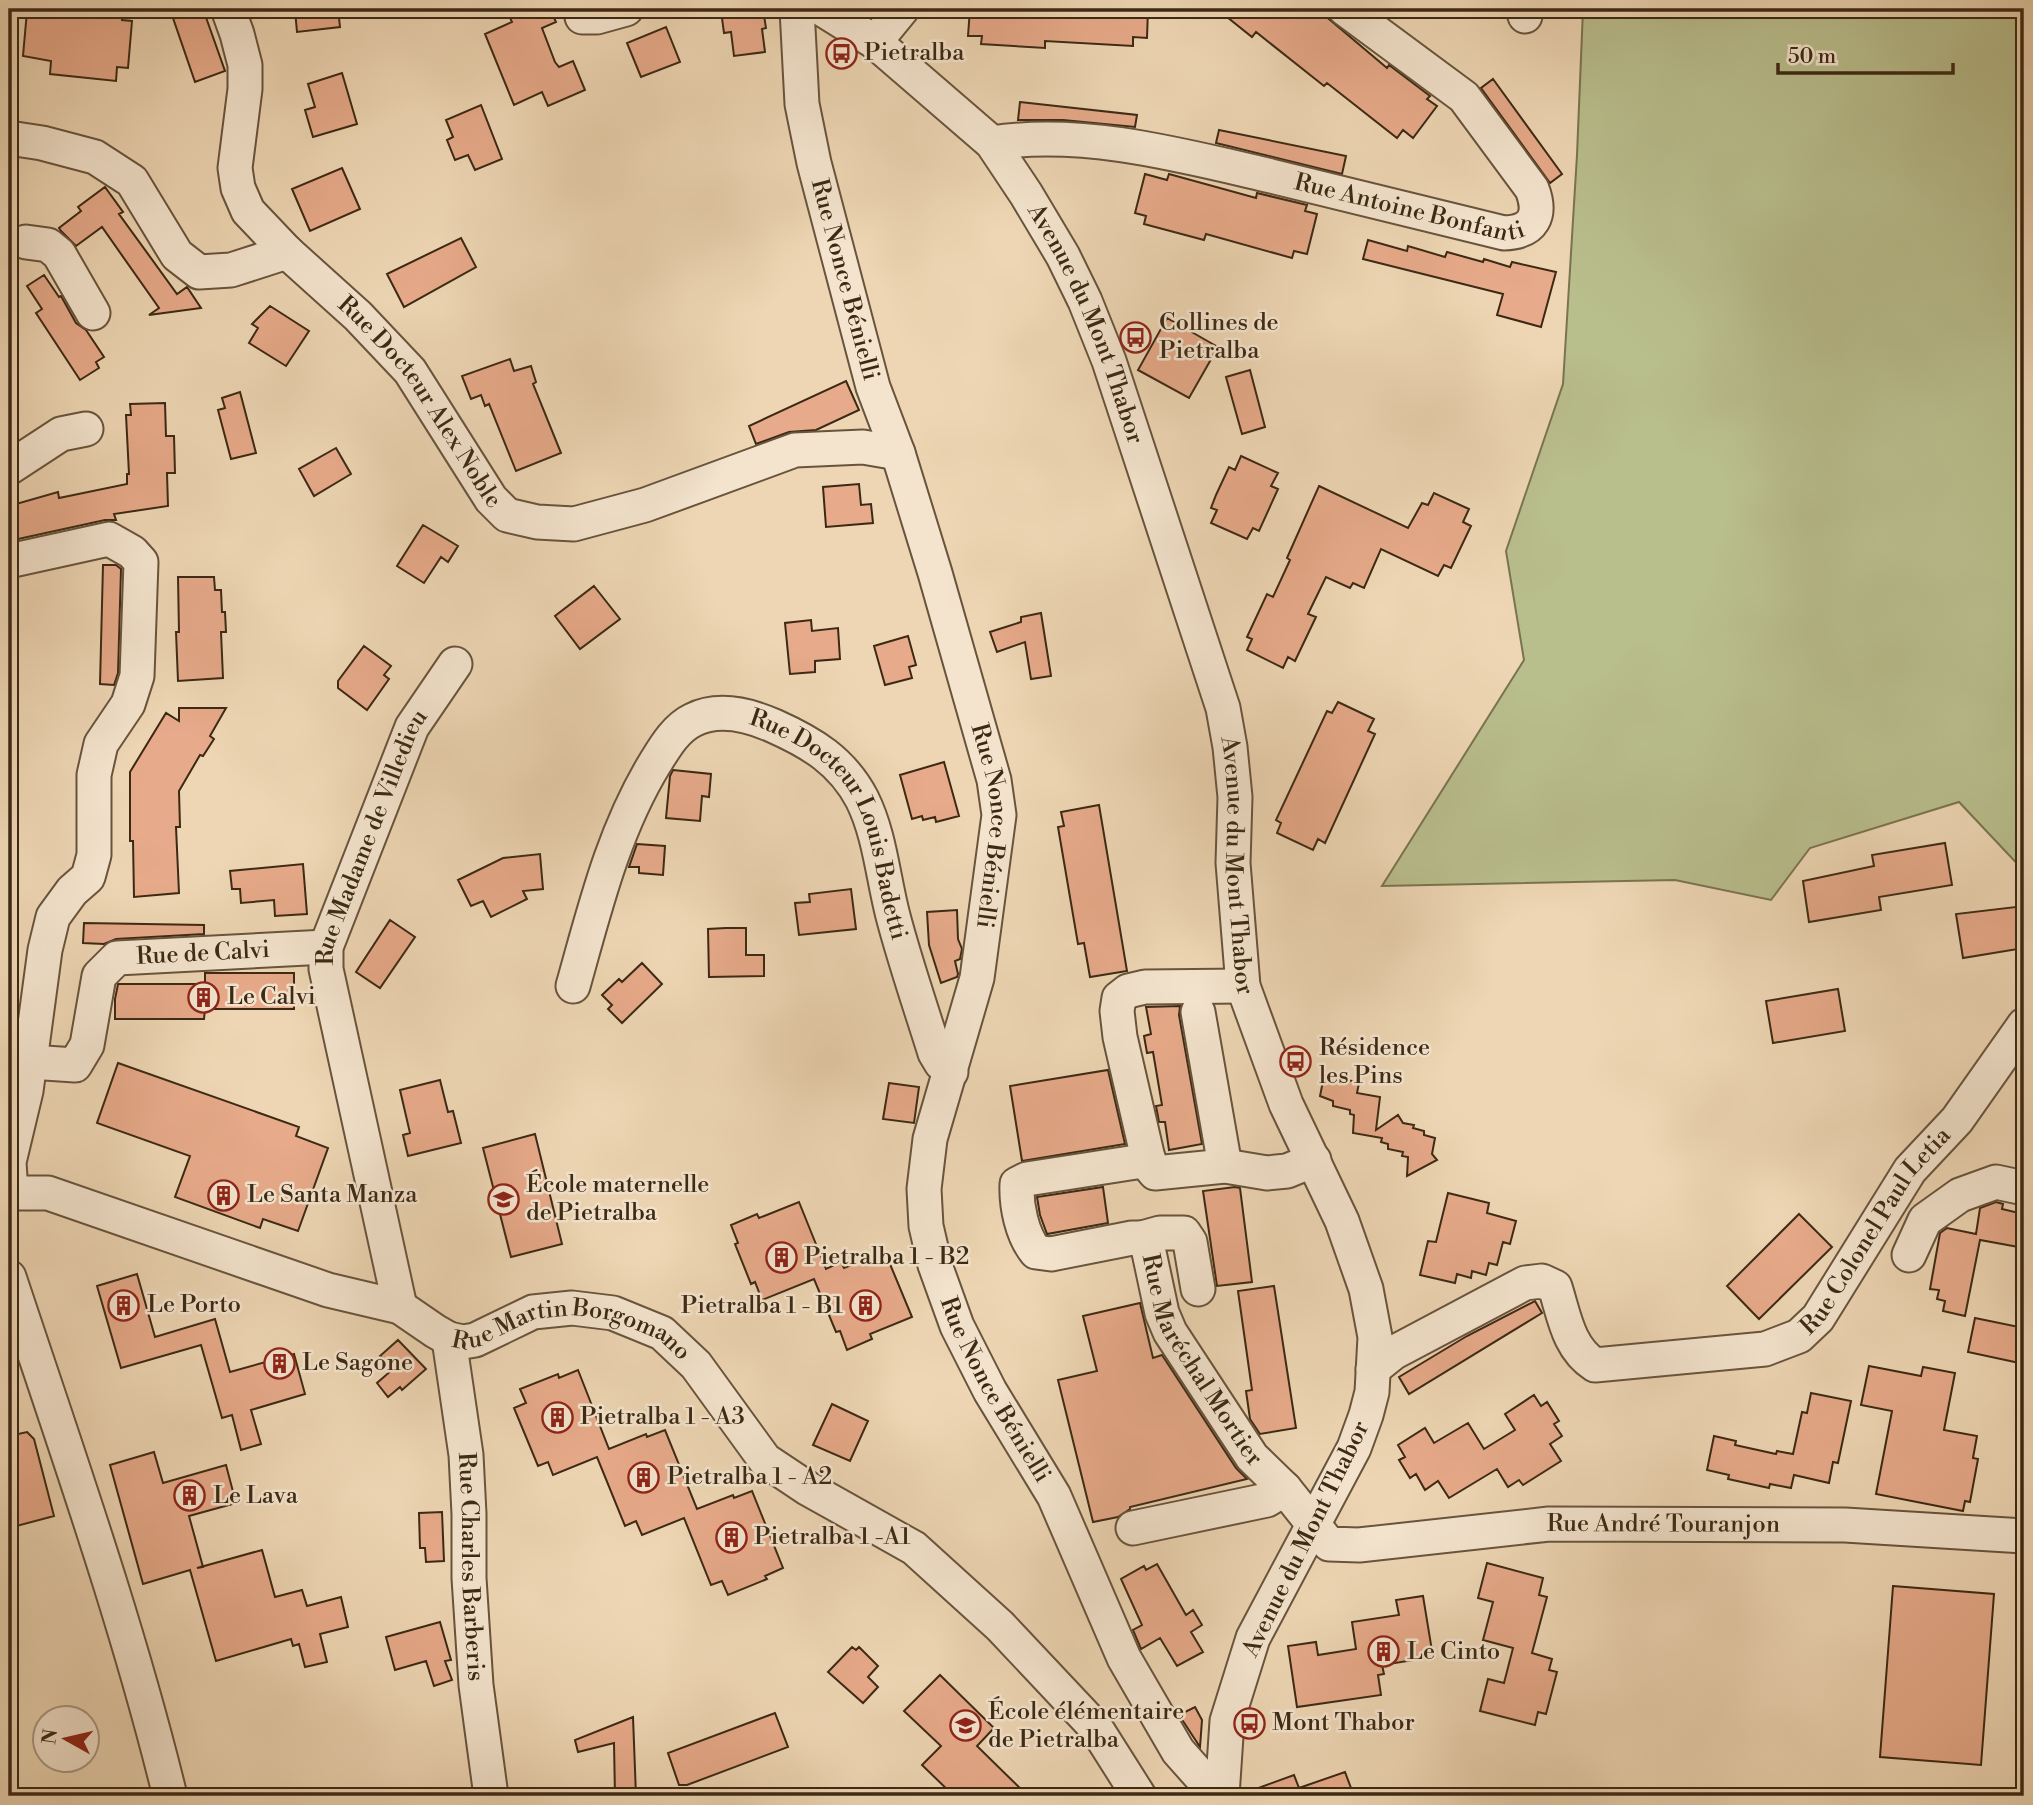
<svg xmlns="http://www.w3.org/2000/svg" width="2033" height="1805" font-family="'Libre Bodoni',serif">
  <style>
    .green { fill: #b9be8d; stroke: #7a7450; stroke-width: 2 }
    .building { fill: #e7aa8a; stroke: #3c2914; stroke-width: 2 }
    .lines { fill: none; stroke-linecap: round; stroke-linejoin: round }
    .minor-casing { stroke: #68543c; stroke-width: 37 }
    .minor { stroke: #f4e4ce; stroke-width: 33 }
    .labels { text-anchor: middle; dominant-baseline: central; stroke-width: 5; stroke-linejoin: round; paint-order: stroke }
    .poi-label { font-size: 24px; fill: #3c2914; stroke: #f4e4ce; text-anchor: start }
    .street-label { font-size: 24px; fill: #3c2914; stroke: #f4e4ce }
  </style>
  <rect width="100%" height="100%" fill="#eed6b4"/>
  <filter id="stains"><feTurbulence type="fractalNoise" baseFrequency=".00286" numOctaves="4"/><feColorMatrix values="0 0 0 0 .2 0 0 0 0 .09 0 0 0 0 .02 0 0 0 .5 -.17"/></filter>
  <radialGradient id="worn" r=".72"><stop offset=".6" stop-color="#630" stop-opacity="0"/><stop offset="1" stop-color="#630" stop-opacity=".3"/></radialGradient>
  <path class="green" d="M1583,9H2024V871L1959,802L1810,848L1771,900L1675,880L1382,886L1524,660L1506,551L1563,384L1577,155Z"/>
  <path class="building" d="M90,9H123L122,20L132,21L128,68L117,67L116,81L50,74L51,61L23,56L27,11L89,16Z
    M199,9H203L225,71L195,82L173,18Z
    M338,9L340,27L297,32L295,10Z
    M506,9H550L556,22L542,28L555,62L559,67L573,61L585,90L548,106L542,92L514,105L485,34L512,22Z
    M740,9H763L766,28L762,29L765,52L734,56L731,32L724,33L721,11Z
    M970,9H1148L1147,38L1133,37V46L1045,41V48L981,44L982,36H968Z
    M1217,9H1317L1387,68L1389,65L1430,96L1427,99L1437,106L1413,138L1403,130L1397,138L1327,83L1324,86L1256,32L1252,37Z
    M666,27L680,62L641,77L627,43Z
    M342,73L357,124L313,137L305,110L315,107L308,84Z
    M1493,79L1562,174L1550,183L1481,88Z
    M1020,102L1137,115L1135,127L1063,120H1018Z
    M481,105L502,159L475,170L468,155L455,160L447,140L453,137L446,120Z
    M1219,130L1346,156L1342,174L1216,143Z
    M342,168L360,209L310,231L292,189Z
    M1145,174L1167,180L1169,174L1256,198L1257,193L1307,205L1305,211L1317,214L1307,254L1294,251L1292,258L1206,234L1204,240L1144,224L1146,216L1135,213Z
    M105,187L123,212L119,214L177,294L187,287L201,308L149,315L159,308L102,227L76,246L61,231L59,228L81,211L78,207Z
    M461,238L476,267L404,307L387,274Z
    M1368,240L1407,251L1408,246L1445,257L1447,252L1483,262L1484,259L1510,267L1512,262L1556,272L1541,327L1497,315L1503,294L1363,259Z
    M44,275L59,297L61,296L76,323L86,330L104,357L96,362L99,368L80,380L36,313L42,309L27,286Z
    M270,306L309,331L286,366L249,343L258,328L252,324Z
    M1167,318L1218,347L1189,398L1138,370Z
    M510,359L514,371L531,366L536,382L533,384L561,453L516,471L489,404L485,406L481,395L471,399L462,376Z
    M1250,370L1265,427L1242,434L1226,377Z
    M846,381L859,410L816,430L789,432L756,444L749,426Z
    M240,392L256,453L231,459L218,410L225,408L222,398Z
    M165,403L166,436H174L175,473H167L168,506L114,514L116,520H105L9,541V506L58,492L59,498L127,484V474H129L126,415H131L130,404Z
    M336,448L351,474L314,496L299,469Z
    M1241,456L1278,473L1271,486L1278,489L1259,531L1253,528L1247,539L1211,523L1217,510L1211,508L1216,495L1229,467L1235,470Z
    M859,484L861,505L871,504L873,523L826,527L823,487Z
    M1319,486L1408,528L1422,503L1428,505L1434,493L1469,509L1463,522L1471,526L1451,568L1444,565L1438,576L1381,549L1364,588L1353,583L1350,588L1326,577L1308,614L1316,617L1295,661L1288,657L1283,668L1247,650L1252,639L1247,637L1267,594L1273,597L1290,560L1287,558Z
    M423,525L458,546L448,562L441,557L424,583L397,566Z
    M103,565H116L121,569L118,673L114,685L100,684Z
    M178,577H214L215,590H221L222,612H225L226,632H221L223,678L178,681L176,632H179Z
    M594,586L620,619L580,649L555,616Z
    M1041,613L1051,676L1031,679L1025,642L997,652L990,632L1021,622V617Z
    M811,620L812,631L838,628L840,659L815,661V672L790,674L785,623Z
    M908,636L916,665L909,667L912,678L885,685L874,646Z
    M364,646L391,666L384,675L389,679L367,710L338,688V681Z
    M1338,702L1374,719L1368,731L1375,734L1325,843L1318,839L1313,850L1277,833L1281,823L1276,820L1327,711L1332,713Z
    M179,708H226L210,736L214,739L203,756L200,755L179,791L180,827H176L179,893L134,897L133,841H130V772L166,713L179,721Z
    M944,762L959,816L936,822L935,817L923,820L922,816L912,819L900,775Z
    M673,770L711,774L709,797L702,796L700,821L666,818L670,776Z
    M1099,805L1127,971L1090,977L1084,943L1078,944L1058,827L1064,826L1061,812Z
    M1945,843L1952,885L1879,897L1881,910L1809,922L1803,881L1874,866L1872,855Z
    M637,844L665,846L663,875L639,873V867H629Z
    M540,854L543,889L523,891L527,899L491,917L483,901L471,906L458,880L503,858Z
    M303,864L307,914L275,916L274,900L241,903L240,889H232L230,871Z
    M851,889L856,929L799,935L795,903L810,902L809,894Z
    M2024,906V948L1963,958L1956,914Z
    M957,910L958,939L962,949L960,959L955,961L958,974L957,977L941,983L929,945L927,912Z
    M390,920L415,937L380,988L356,972Z
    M84,923L204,925V934L116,939L104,944L83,943Z
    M726,928H746V955H764V976L709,977L708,929Z
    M642,963L662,984L622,1023L608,1009L612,1005L602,995L619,979L622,982Z
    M205,973H294V1009H205L204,1019H115V999L118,984H205Z
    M1838,989L1845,1031L1773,1043L1766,1001Z
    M1180,1006L1179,1015L1202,1144L1169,1150L1165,1122H1159L1156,1106L1162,1105L1153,1052L1147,1053L1144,1036L1151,1034L1146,1007Z
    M118,1063L299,1127L296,1136L328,1148L298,1231L263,1219L260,1228L175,1197L190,1156L97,1123Z
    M1108,1070L1125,1144L1022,1161L1010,1086Z
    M1343,1072L1348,1080L1359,1083L1357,1093L1380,1097L1376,1130L1398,1115L1403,1123L1414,1125L1413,1128L1424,1131V1135L1435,1138L1432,1154L1437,1160L1407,1176L1408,1157L1402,1156L1403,1152L1388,1149V1144L1381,1142L1382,1138L1353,1133L1354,1115L1350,1114V1110L1333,1106V1101L1320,1096L1324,1076L1335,1077Z
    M440,1080L448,1112L453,1111L461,1143L408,1156L403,1135L410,1133L400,1090Z
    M889,1083L919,1087L914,1123L883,1119Z
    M535,1134L562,1244L511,1257L483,1148Z
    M1103,1187L1108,1223L1047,1234L1040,1215L1037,1197Z
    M1235,1187L1240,1188L1252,1282L1217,1286L1203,1191Z
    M1448,1193L1489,1203L1487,1213L1516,1221L1510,1244L1503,1242L1497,1265L1489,1263L1486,1275L1472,1271L1471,1278L1457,1274L1455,1283L1420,1275L1428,1241L1436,1242Z
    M799,1202L826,1269L841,1262L844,1268L885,1252L912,1317L870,1334L872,1339L847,1350L840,1331L836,1332L814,1279L762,1300L755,1282L751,1284L735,1244L738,1243L731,1225L757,1214L759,1218Z
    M1996,1202L2003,1204L2002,1209L2019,1213V1216L2024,1217V1248L1980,1240L1965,1316L1943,1311L1945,1301L1937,1299L1939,1290L1930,1289L1940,1233L1947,1228L1976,1234L1980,1208Z
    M1799,1214L1832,1247L1759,1319L1727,1286Z
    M137,1274L155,1337L215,1319L230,1372L294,1354L305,1394L251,1410L261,1444L241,1450L232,1415L222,1418L201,1345L121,1368L97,1286Z
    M1274,1286L1296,1428L1260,1434L1250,1419L1246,1391L1252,1390L1238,1291Z
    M1535,1301L1542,1313L1409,1394L1399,1377L1467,1336Z
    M1140,1303L1153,1358L1162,1355L1236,1468L1247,1479L1130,1507V1509L1118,1517L1093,1522L1058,1380L1097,1371L1083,1316Z
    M1975,1318L2024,1328V1364L1968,1352Z
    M398,1340L426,1369L402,1390L400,1387L388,1397L377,1383L392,1370L380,1356Z
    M1869,1366L1921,1376L1923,1367L1955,1373L1944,1430L1977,1436L1973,1458L1978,1459L1970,1502L1965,1501L1963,1511L1876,1494L1892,1411L1861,1405Z
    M578,1370L609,1449L646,1434L647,1437L665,1430L697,1509L733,1495L734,1498L752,1491L783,1568L765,1576L767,1579L728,1595L722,1581L711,1585L684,1518L642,1535L636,1521L625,1526L597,1457L553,1475L548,1462L538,1466L514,1408L526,1403L520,1389L558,1374L559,1378Z
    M1811,1393L1851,1401L1838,1463L1833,1462L1829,1483L1794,1475L1791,1488L1770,1484L1769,1488L1728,1479L1729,1475L1707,1470L1714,1436L1736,1441L1735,1445L1776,1454L1777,1451L1793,1454L1802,1412L1807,1413Z
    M1534,1395L1541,1406L1547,1402L1559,1421L1554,1424L1562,1436L1550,1444L1561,1461L1523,1485L1519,1480L1508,1487L1497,1469L1449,1498L1438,1481L1425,1490L1416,1474L1410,1478L1399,1460L1405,1457L1398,1445L1425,1428L1434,1443L1468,1423L1484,1449L1515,1430L1505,1414Z
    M832,1404L868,1421L850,1461L813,1445Z
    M27,1432L34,1439L54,1516L9,1528V1436Z
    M154,1452L163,1483L226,1465L236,1503L189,1516L203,1567L197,1568L262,1550L275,1597L302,1590L307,1606L341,1597L348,1627L320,1634L327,1662L305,1667L299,1644L293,1646L291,1639L216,1661L190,1570L143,1584L110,1465Z
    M442,1512L444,1561L426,1562L425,1548H420L419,1513Z
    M1487,1563L1543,1578L1539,1595L1547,1597L1532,1653L1552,1659L1549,1670L1557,1672L1546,1714L1538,1712L1535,1725L1480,1711L1488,1679L1504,1683L1513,1648L1483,1640L1493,1602L1478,1598Z
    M1157,1564L1186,1615L1193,1610L1202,1625L1191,1632L1203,1652L1177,1666L1160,1638L1141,1649L1133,1630L1142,1625L1121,1579L1144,1566L1146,1570Z
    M1893,1586L1994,1594L1981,1765L1880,1757Z
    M1423,1596L1433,1657L1382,1665L1384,1674L1378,1675L1381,1695L1297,1707L1288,1646L1316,1642L1318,1655L1356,1649L1352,1622L1399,1615L1396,1600Z
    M440,1622L451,1660L445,1661L452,1680L434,1686L426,1661L395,1670L386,1637Z
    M852,1647L856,1650L859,1647L878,1666L868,1677L878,1687L863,1703L828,1672Z
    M940,1675L994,1728L977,1746L1028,1796H954L922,1765L941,1746L904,1711Z
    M1195,1707L1202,1720L1200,1747L1179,1715Z
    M775,1713L788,1747L687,1785H679L668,1753Z
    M633,1717L636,1796H615L614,1743L578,1752L575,1740Z
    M1345,1772L1354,1796H1242V1794L1294,1775L1299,1788Z"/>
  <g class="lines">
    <defs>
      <g id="minor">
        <path id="s1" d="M228,9L237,34L245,65V89L235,168L238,188L248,211L287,252L358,316L410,371L491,499L507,515L537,522L574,524L645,505L795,450L863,447L898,453"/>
        <path id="s2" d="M797,9L802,104L814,163L873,387L898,453L935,573L994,780L999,815L977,978L930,1139L924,1189L926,1226L935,1265L957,1326L990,1391L1054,1496L1124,1658L1178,1751L1218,1796"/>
        <path id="s3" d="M822,9L875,42L992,143L1026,194L1063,256L1085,301L1109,361L1223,708L1230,747L1235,797L1233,863L1243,986L1286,1104L1342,1221L1366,1289L1375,1337L1372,1392L1366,1415L1354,1448L1253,1638L1227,1721L1222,1796"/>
        <path d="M1523,9L1525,16"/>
        <path d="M582,17H597L626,9"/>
        <path d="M875,42L902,9"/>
        <path d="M9,138L42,143L95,157L132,181L177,255L199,272L231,270L287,252"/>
        <path id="s4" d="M992,143C1084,129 1181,155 1271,176C1348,195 1426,214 1504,233C1534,232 1542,215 1532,189L1464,97L1345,9"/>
        <path d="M26,242L48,245L59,254L93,313"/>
        <path d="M9,468L61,434L86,429"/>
        <path d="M9,561L109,539L132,552L141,562L137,676L128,704L101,744L94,775V855L88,877L72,891L53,917L45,950L26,1091L9,1162L11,1193"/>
        <path id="s5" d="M573,986C595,908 613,832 655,763C665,747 676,728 693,720C719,707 749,715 774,726C812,743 842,761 862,799C880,835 883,878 893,916C905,962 921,1008 935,1053L941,1063L951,1072"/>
        <path d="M1243,986L1145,987L1128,991L1119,998L1117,1011L1120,1037L1150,1167L1155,1173L1225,1166L1267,1173L1287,1171L1314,1160"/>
        <path d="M1198,1012L1225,1166"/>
        <path id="s6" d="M30,1062L75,1065L87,1045L99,976L117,958L326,947"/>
        <path id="s7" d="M1149,1160L1027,1179L1017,1184C1016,1206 1022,1235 1036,1252L1051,1254L1132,1238H1142L1147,1243L1162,1313L1170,1332L1252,1457L1285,1489L1329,1544L1359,1545L1549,1524L1845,1525L2024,1536"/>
        <path id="s8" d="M9,1196L11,1193H48L328,1290L400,1307L435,1331L449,1339L463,1342L475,1340L533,1312L572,1308L613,1313L662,1333L696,1365L765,1460L807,1488L914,1548L1000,1626L1096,1728L1139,1796"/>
        <path d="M1142,1238L1160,1233H1184L1190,1242L1198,1289"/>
        <path d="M1909,1255L1925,1220L1960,1195L1996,1182L2024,1188"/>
        <path d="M9,1277C66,1449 127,1620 170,1796"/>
        <path id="s9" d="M400,1307L326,969V947L412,727L455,664"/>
        <path id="s10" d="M449,1339L466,1455L469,1514V1578L476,1685L491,1796"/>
        <path id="s11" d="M1373,1369L1393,1353L1525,1283L1542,1281L1555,1287C1564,1315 1568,1348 1595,1365L1765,1349L1799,1336L1818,1318L1910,1170L1957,1120L2024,1025"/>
        <path d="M1133,1528L1267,1500L1285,1489"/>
      </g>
    </defs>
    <use href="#minor" class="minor-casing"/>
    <use href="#minor" class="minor"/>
  </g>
  <defs>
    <symbol id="bus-ring" viewBox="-11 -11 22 22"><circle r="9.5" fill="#f4e4ce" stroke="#8f2418" stroke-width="1.5"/><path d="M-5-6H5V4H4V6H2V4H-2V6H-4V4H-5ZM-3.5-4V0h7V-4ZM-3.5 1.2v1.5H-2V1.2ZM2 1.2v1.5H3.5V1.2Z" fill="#8f2418"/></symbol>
    <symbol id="building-ring" viewBox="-11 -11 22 22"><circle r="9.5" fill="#f4e4ce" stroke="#8f2418" stroke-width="1.5"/><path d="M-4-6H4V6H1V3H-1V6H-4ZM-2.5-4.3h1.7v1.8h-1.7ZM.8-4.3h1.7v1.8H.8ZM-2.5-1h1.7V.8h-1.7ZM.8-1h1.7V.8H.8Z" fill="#8f2418"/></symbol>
    <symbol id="school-ring" viewBox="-11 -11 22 22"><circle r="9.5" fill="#f4e4ce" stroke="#8f2418" stroke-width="1.5"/><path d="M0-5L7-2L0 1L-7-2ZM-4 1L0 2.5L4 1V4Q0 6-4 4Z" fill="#8f2418"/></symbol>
  </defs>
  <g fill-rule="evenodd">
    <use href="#bus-ring" x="824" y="36" width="35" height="35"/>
    <use href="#bus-ring" x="1118" y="320" width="35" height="35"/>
    <use href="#building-ring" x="186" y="980" width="35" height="35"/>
    <use href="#bus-ring" x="1278" y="1044" width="35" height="35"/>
    <use href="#building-ring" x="206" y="1178" width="35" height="35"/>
    <use href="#school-ring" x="486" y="1182" width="35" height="35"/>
    <use href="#building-ring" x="764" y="1240" width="35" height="35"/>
    <use href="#building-ring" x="106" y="1288" width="35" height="35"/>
    <use href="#building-ring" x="848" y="1288" width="35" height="35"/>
    <use href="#building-ring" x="262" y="1346" width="35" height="35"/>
    <use href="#building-ring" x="540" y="1400" width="35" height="35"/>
    <use href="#building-ring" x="626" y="1460" width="35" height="35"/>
    <use href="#building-ring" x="172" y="1478" width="35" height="35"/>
    <use href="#building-ring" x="714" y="1520" width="35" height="35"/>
    <use href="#building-ring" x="1366" y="1634" width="35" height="35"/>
    <use href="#bus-ring" x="1232" y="1706" width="35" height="35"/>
    <use href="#school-ring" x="948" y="1708" width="35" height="35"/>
  </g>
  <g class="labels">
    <g class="poi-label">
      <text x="864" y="53">Pietralba</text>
      <text x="1159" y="323">Collines de<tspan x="1159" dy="28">Pietralba</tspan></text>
      <text x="227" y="997">Le Calvi</text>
      <text x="1319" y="1048">Résidence<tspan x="1319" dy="28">les Pins</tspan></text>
      <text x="526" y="1185">École maternelle<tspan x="526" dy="28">de Pietralba</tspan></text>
      <text x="247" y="1195">Le Santa Manza</text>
      <text x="804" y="1257">Pietralba 1 - B2</text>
      <text x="147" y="1305">Le Porto</text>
      <text x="843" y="1306" text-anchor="end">Pietralba 1 - B1</text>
      <text x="302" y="1363">Le Sagone</text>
      <text x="580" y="1417">Pietralba 1 - A3</text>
      <text x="667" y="1477">Pietralba 1 - A2</text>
      <text x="213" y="1496">Le Lava</text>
      <text x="754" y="1537">Pietralba 1 -A1</text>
      <text x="1407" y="1652">Le Cinto</text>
      <text x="988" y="1712">École élémentaire<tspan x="988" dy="28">de Pietralba</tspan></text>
      <text x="1272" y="1723">Mont Thabor</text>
    </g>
    <g class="street-label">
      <text stroke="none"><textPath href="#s4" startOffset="425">Rue Antoine Bonfanti</textPath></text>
      <text stroke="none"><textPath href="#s2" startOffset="276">Rue Nonce Bénielli</textPath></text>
      <text stroke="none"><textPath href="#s3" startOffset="422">Avenue du Mont Thabor</textPath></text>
      <text stroke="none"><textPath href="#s1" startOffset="466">Rue Docteur Alex Noble</textPath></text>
      <text stroke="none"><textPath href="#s2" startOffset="844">Rue Nonce Bénielli</textPath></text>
      <text stroke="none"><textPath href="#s5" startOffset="499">Rue Docteur Louis Badetti</textPath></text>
      <text stroke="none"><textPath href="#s9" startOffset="486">Rue Madame de Villedieu</textPath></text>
      <text stroke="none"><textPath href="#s3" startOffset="989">Avenue du Mont Thabor</textPath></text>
      <text stroke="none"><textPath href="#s6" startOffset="250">Rue de Calvi</textPath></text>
      <text stroke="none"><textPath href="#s11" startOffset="634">Rue Colonel Paul Letia</textPath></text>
      <text stroke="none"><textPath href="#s8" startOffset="600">Rue Martin Borgomano</textPath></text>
      <text stroke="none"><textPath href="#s7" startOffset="452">Rue Maréchal Mortier</textPath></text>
      <text stroke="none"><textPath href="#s2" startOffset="1432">Rue Nonce Bénielli</textPath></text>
      <text stroke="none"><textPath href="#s7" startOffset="1015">Rue André Touranjon</textPath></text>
      <text transform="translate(1306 1539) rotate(-64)">Avenue du Mont Thabor</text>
      <text stroke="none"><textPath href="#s10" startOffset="229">Rue Charles Barberis</textPath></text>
    </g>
  </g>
  <rect width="2033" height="1805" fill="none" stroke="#eed6b4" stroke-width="35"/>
  <rect x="10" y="10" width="2012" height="1784" fill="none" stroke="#3c2914" stroke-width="3.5"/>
  <rect x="18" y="18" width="1998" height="1770" fill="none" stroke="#3c2914" stroke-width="2"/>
  <g transform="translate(66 1739) rotate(278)"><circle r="33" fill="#f4e4ce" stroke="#aa9984" stroke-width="2"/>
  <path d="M0-5L12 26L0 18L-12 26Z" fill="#8f2418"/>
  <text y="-10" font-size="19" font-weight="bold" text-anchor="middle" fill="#3c2914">N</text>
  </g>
  <path d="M1778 63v10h175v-10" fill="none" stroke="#3c2914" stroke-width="3.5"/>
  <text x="1788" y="63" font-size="21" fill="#3c2914" stroke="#f4e4ce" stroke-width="5" paint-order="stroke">50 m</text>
  <rect width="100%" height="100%" filter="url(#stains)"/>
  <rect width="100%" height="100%" fill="url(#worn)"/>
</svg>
